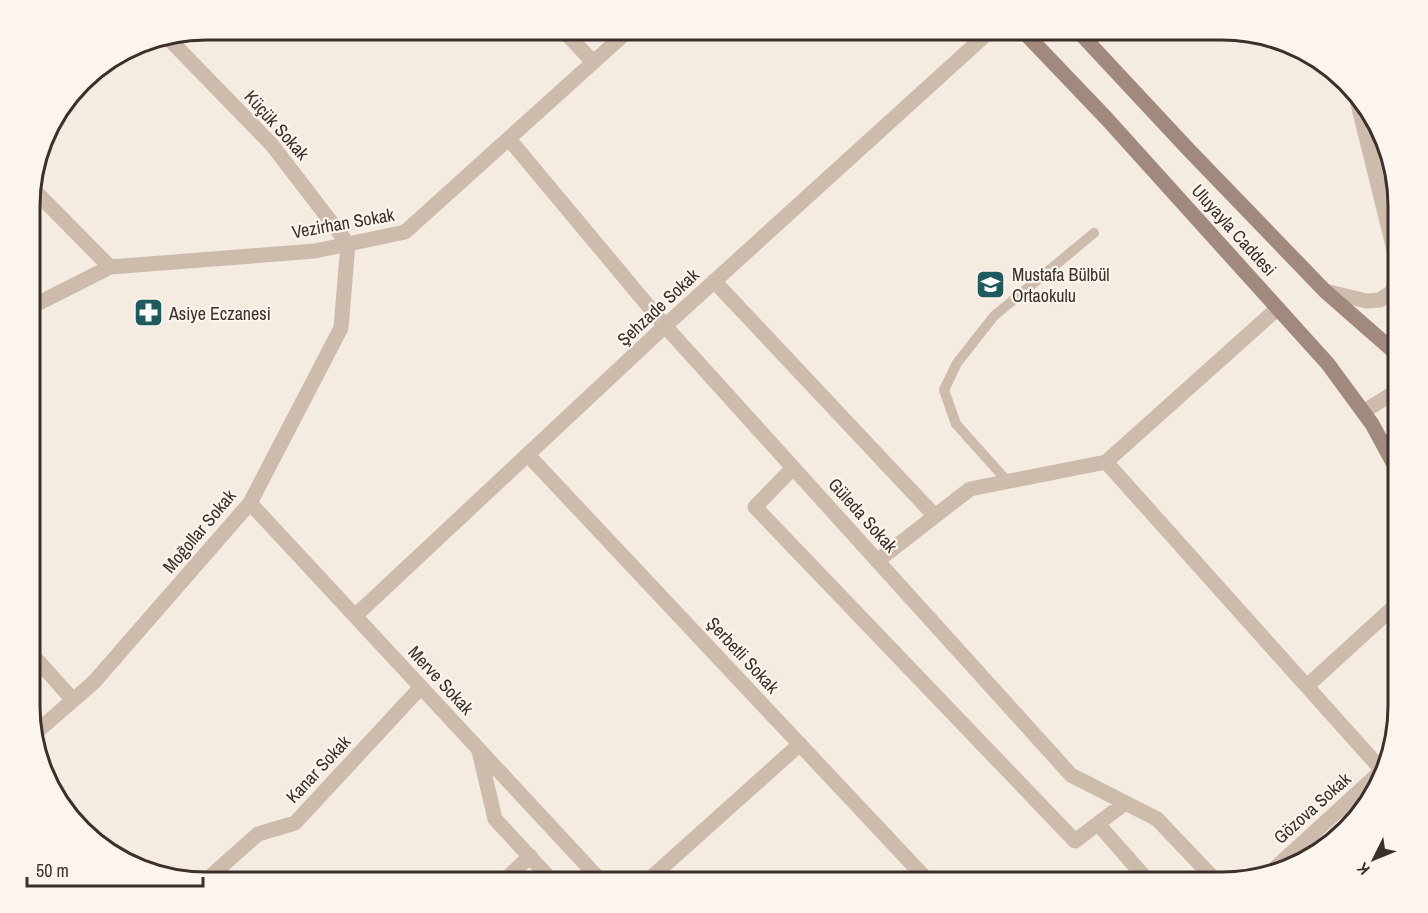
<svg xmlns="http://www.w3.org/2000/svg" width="1428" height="913" font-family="'Archivo Narrow',sans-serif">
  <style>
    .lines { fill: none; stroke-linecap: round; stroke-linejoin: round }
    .service { stroke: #cdbbac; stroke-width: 10 }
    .minor { stroke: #cdbbac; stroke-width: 15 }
    .tertiary { stroke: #cdbbac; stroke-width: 15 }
    .secondary { stroke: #a18a7d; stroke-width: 15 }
    .labels { text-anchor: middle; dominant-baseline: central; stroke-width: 4.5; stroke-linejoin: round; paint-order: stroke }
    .street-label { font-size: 18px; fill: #3b302b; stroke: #fbf5ee }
    .poi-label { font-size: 18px; fill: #3b302b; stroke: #fbf5ee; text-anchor: start }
    .rim { fill: none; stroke: #3b302b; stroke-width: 3 }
  </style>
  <rect width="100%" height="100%" fill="#f4ebe1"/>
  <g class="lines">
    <path class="service" d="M1008,482L956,424L944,390L957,363L994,316L1094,233"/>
    <path class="minor" d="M563,30L593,62
      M1357,100L1398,266
      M509,139L665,326L1071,775L1157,819L1218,883
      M31,187L110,267
      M714,281L935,516
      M1325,291L1366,301L1380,300L1393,291L1397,263
      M1363,412L1398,390
      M528,455L930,883
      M1106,462L1380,768
      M793,468L755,507L1075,841L1125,803
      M250,503L603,883
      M877,561L970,489L1106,462L1278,308
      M355,616L665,326L991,30
      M31,653L73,700
      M1307,686L1398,603
      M33,735L94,682L250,503L341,328L348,244L272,145L168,38
      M479,751L495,819L554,883
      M1098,824L1150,883
      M1273,870L1378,774
      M204,882L258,834L295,823L421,687
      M502,883L530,856
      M645,883L800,744"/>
    <path class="tertiary" d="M31,307L110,267L315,251L405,232L629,30"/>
    <path class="secondary" d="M1022,30L1107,119L1328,364L1372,424L1398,472
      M1077,30L1188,149L1325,291L1398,355"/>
  </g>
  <defs>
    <symbol id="school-square" viewBox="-11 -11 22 22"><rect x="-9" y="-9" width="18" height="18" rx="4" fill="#1f5a5e" stroke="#fbf5ee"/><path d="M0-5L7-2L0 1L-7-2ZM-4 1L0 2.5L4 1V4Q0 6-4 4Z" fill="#fff"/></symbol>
    <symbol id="pharmacy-square" viewBox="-11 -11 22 22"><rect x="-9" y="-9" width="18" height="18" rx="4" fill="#1f5a5e" stroke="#fbf5ee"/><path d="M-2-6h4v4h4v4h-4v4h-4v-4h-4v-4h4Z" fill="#fff"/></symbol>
  </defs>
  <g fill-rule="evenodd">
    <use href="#school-square" x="974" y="268" width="33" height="33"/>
    <use href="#pharmacy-square" x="132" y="296" width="33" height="33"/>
  </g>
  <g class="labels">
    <g class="street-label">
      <text transform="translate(277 125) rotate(48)">Küçük Sokak</text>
      <text transform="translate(343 223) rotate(-10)">Vezirhan Sokak</text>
      <text transform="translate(1234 230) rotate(48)">Uluyayla Caddesi</text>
      <text transform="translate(658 307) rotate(-43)">Şehzade Sokak</text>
      <text transform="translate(863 515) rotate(48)">Güleda Sokak</text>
      <text transform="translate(199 531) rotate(-50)">Moğollar Sokak</text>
      <text transform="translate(743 655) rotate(47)">Şerbetli Sokak</text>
      <text transform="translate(441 680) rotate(47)">Merve Sokak</text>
      <text transform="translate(318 769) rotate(-47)">Kanar Sokak</text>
      <text transform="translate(1312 808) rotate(-42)">Gözova Sokak</text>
    </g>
    <g class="poi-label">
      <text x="1012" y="274">Mustafa Bülbül<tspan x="1012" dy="21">Ortaokulu</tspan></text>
      <text x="169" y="313">Asiye Eczanesi</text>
    </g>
  </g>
  <path d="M0 0H1428V913H0ZM206 40H1222A166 166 0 0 1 1388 206V706A166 166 0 0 1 1222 872H206A166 166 0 0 1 40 706V206A166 166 0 0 1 206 40Z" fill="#fbf5ee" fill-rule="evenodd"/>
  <path class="rim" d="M206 40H1222A166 166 0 0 1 1388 206V706A166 166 0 0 1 1222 872H206A166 166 0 0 1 40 706V206A166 166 0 0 1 206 40Z"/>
  <g transform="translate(1374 859) rotate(227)" stroke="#fbf5ee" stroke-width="4.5" paint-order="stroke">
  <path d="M0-4.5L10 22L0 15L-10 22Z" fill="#3b302b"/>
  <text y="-9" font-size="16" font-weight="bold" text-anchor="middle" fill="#3b302b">K</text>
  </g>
  <path d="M27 877v9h176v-9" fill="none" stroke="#3b302b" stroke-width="3"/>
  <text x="36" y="877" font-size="18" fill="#3b302b" stroke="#fbf5ee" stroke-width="4.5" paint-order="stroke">50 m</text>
</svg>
